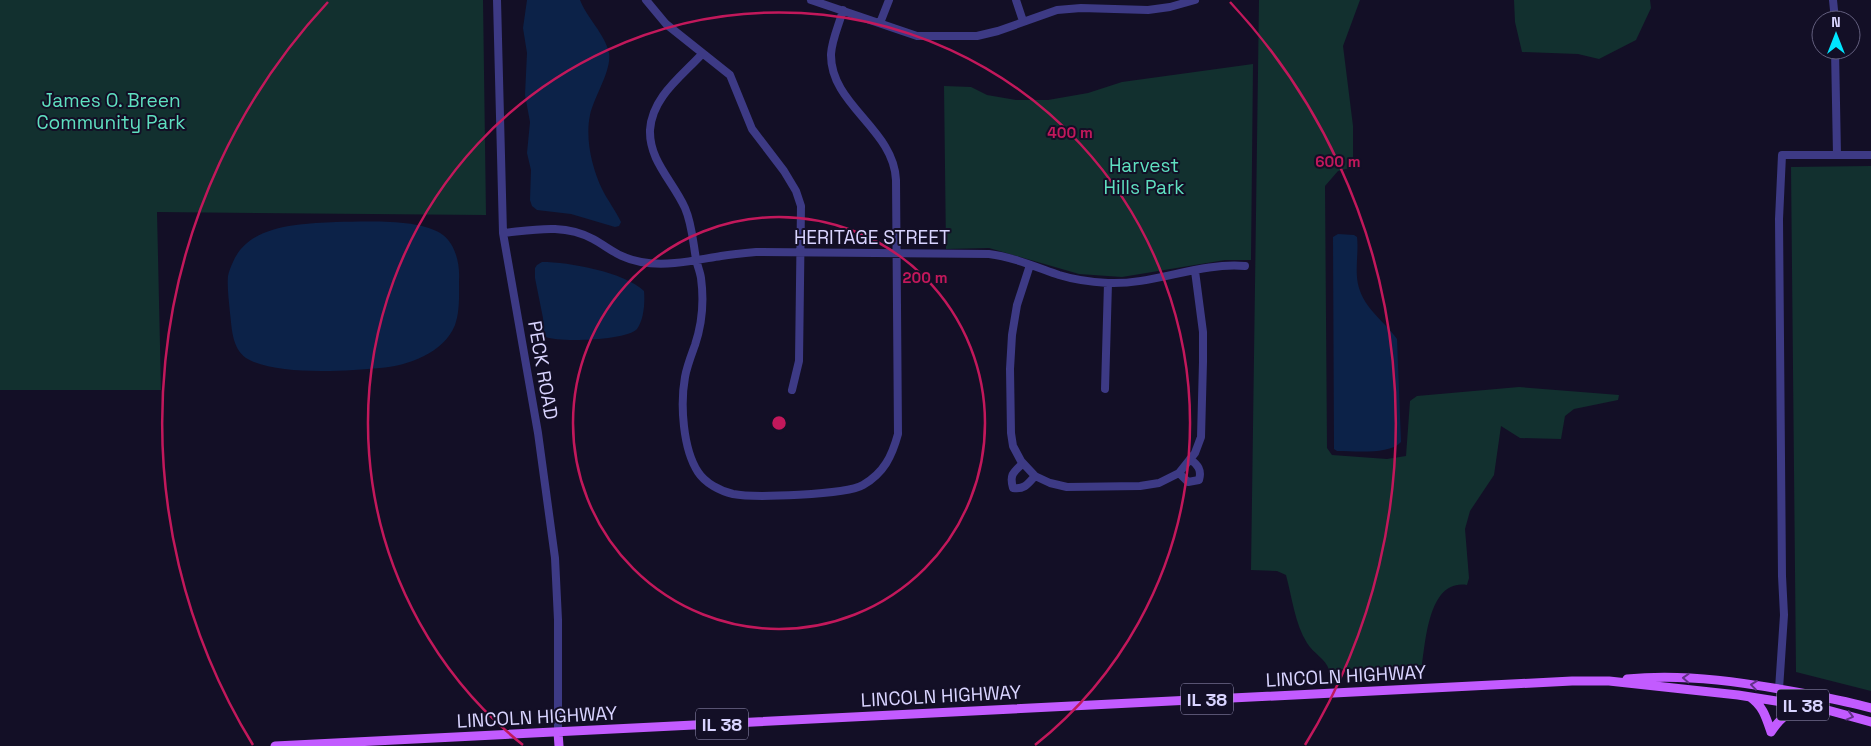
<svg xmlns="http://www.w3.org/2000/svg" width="1871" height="746" font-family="'Space Grotesk',sans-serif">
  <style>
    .green { fill: #12302f }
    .water { fill: #0c2248 }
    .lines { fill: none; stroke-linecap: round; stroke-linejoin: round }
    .minor { stroke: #3d3a85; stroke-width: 8 }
    .major { stroke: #c25bff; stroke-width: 9 }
    .oneway { stroke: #623188 }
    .ring { fill: none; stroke: #c2185b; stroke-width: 2.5 }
    .labels { text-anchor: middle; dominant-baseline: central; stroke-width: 4; stroke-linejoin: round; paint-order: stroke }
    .shield { fill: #130f26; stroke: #9e99be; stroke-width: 1 }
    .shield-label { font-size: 18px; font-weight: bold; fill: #d9d4ff }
    .park-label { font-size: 19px; fill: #5fe0c0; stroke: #130f26 }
    .street-label { font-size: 19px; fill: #d9d4ff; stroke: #130f26 }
    .centre { fill: #c2185b; stroke: #130f26; stroke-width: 2.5 }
    .ring-label { font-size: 15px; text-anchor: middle; font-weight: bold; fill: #c2185b; stroke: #130f26; stroke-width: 4; stroke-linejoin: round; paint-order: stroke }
  </style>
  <rect width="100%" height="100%" fill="#130f26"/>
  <path class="green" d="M0,0H483L486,215L157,212L161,390H0Z
    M1259,0H1360L1343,46L1353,126V167L1338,171L1325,186L1327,448L1332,455L1387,459L1406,456L1410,401L1417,396L1519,387L1619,395L1618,400L1574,409L1565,416L1561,439L1520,438L1501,426L1494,475L1470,511L1465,529L1469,578L1467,585C1429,579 1426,639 1422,665L1329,670C1326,659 1313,653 1307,643C1295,624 1292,597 1286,575L1277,571L1251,570Z
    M1514,0H1650L1651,8L1636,40L1599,59L1578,54L1522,52L1515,22Z
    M1253,64L1251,260H1225L1122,277L1079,274L989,248L946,249L944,86L971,87L987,95L1016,100H1048L1088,93L1122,82Z
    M1871,166V691L1796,672L1791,167Z"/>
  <path class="water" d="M527,0H580C587,18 605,34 609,53C612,70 594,97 590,115C585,139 592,168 602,189C608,201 616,211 621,222L619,226L615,227L571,214L537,210L532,206L530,200L531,170L527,153L530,122L525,95L527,53L523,28Z
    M336,222C365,222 420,218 443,235C456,245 460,265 459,280C459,294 460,311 455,325C444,353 407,366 380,368C347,371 274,376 246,358C232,348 232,329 230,313C229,301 227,288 228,276C229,271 231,266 233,262C249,224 301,224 336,222Z
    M1338,234L1354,235L1357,237C1359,253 1354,272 1359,288C1365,309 1385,322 1397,339L1401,442C1389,455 1355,451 1337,451L1334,449L1333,237Z
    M542,262C569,262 624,272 644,291C645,302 644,320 637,329C628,340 560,343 546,337L544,334L543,318L535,278V268L537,265Z"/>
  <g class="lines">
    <path class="minor" d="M497,0L503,233L538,433L555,558L558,620V732
      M646,0L666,24L730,75L752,129L784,171L796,191L801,206L799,361L792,390
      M811,0L917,36H977L998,31L1057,10L1081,8L1148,10L1170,7L1195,0
      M1016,0L1023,21
      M1833,0L1835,20
      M880,23L889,0
      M1835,50L1837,155
      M702,54C682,76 652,97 650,130C649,161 673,181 685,208C692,224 693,242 696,259C697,265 700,271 701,278C704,300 702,324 695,345C691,356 687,366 685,377C680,405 683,449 698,472C705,483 720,491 733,494C753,498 846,495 863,485C884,473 892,456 898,434L896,180C894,129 830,105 831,54C832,39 839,25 843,10
      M503,233C533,230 564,223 593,239C611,249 619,258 641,262C667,267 696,260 721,256C733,254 744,253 756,252L989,254C1013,257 1036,267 1059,275C1075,280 1091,282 1108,283C1154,285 1199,262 1245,266
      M1030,265L1017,305L1012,335L1010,369L1011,433L1013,446L1021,461L1035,476L1050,483L1067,487L1140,486L1159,483L1179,473L1195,453L1201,437L1203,362V332L1195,271
      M1105,389L1108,283
      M1023,463C1014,472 1009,474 1013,488C1024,490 1028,484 1035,476
      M1179,473L1188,482L1199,480C1202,470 1198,465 1190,459
      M1779,689L1784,615L1782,576L1779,219L1782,155H1871"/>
    <path class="major" d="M1627,679C1687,673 1748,683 1807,694C1828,698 1850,702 1871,708
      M1750,697C1763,706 1766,717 1771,732
      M558,732L559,746
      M1771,732C1781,717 1788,711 1806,708
      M275,746L1572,681H1609L1738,695L1820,708L1871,722"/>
  </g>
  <defs><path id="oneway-chevron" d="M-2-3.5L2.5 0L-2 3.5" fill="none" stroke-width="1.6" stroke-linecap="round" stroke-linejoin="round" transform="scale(1.25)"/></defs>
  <g class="oneway">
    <use href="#oneway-chevron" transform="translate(1686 678) rotate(-177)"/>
    <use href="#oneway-chevron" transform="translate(1754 685) rotate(-173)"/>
    <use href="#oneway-chevron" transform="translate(1850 716) rotate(15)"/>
  </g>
  <g class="ring">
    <circle cx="779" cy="423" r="206"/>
    <path d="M523 745A411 411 0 1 1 1035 745"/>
    <path d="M253 745A617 617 0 0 1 328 2M1230 2A617 617 0 0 1 1305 745"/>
  </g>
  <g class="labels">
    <g class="shield">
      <rect x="1181" y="683.5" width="52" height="31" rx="4"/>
      <rect x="1777" y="689.5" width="52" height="31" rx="4"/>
      <rect x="696" y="708.5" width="52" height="31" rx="4"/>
    </g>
    <g class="shield-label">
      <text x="1207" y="699">IL 38</text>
      <text x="1803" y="705">IL 38</text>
      <text x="722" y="724">IL 38</text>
    </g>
    <g class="park-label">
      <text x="111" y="100">James O. Breen<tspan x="111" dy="22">Community Park</tspan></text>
      <text x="1144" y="165">Harvest<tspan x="1144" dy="22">Hills Park</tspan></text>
    </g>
    <g class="street-label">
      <text x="872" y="237">HERITAGE STREET</text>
      <text transform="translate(543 370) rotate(80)">PECK ROAD</text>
      <text transform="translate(1346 676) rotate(-3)">LINCOLN HIGHWAY</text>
      <text transform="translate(941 696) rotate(-3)">LINCOLN HIGHWAY</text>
      <text transform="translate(537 717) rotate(-3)">LINCOLN HIGHWAY</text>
    </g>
  </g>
  <circle cx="779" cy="423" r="8" class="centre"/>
  <g class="ring-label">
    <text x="1070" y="138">400 m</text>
    <text x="1338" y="167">600 m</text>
    <text x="925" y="283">200 m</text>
  </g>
  <g transform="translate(1836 35)"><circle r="24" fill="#130f26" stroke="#625e7d"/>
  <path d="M0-4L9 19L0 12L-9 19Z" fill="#00e5ff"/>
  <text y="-8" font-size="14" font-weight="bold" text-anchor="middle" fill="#d9d4ff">N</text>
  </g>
</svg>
